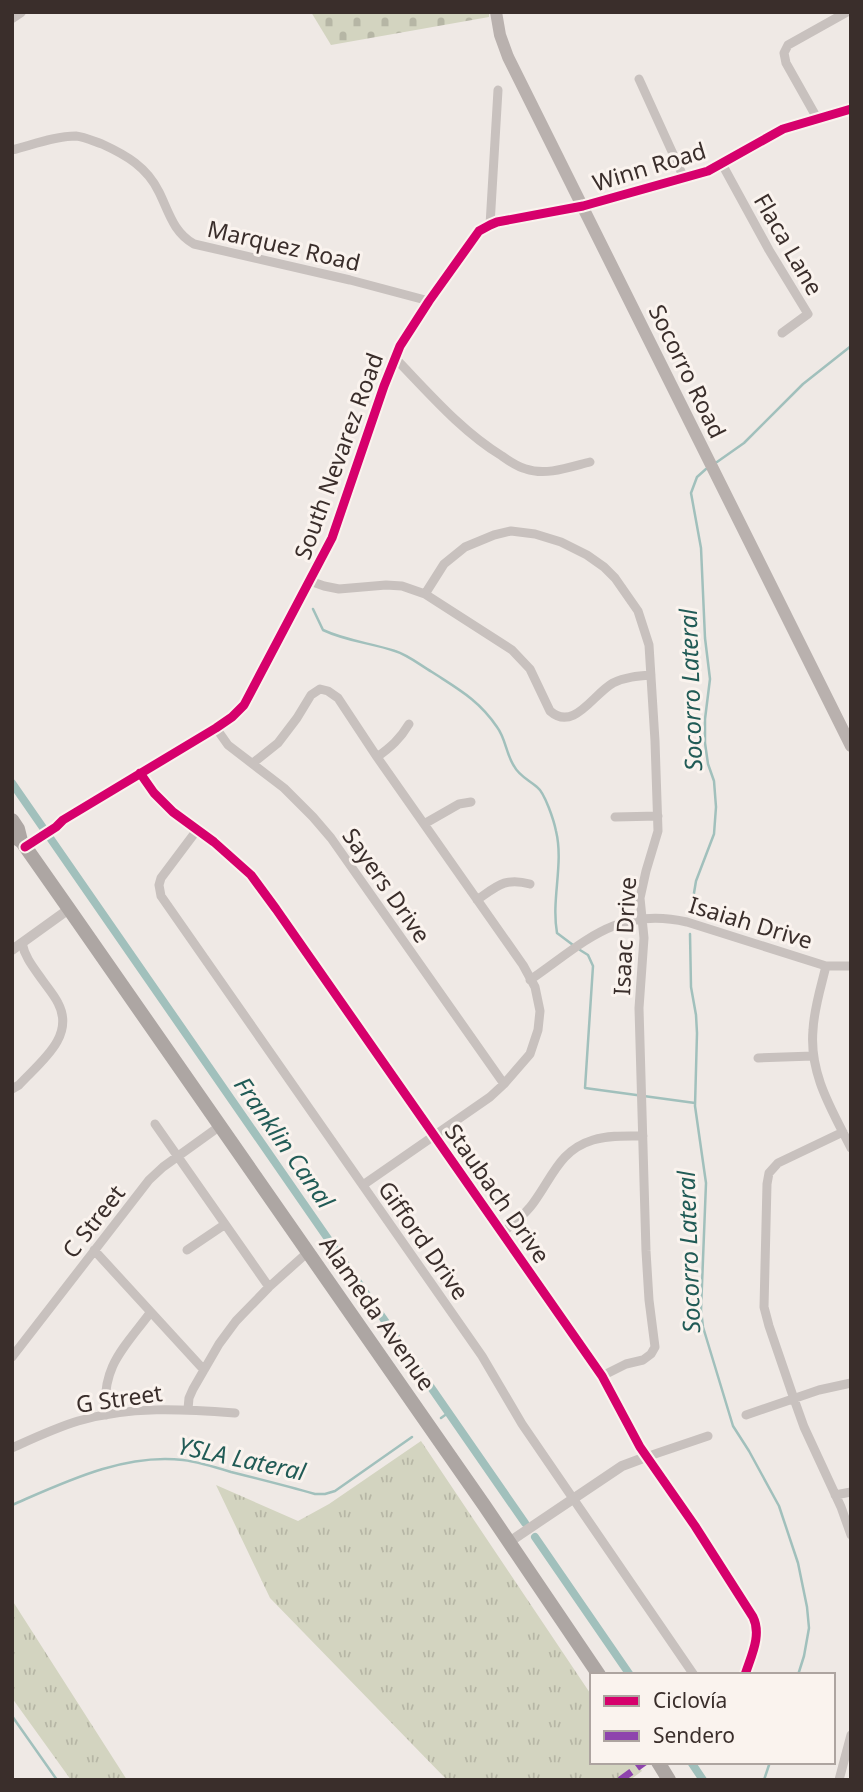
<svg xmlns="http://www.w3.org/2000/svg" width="863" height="1792" font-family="'Noto Sans',sans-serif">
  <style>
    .grass { fill: url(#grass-tufts) }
    .cemetery { fill: url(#cemetery-stones) }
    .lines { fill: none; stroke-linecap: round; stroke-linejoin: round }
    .stream { stroke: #a1c0bc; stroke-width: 2.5 }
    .canal { stroke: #a1c0bc; stroke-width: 8 }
    .minor { stroke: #c8c1be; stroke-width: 9 }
    .tertiary { stroke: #c8c1be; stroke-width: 10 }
    .secondary { stroke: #b9b1ae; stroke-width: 12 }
    .primary { stroke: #ada6a3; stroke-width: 14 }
    .quiet { stroke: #8e44ad; stroke-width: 7; stroke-dasharray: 14 7; stroke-linecap: butt }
    .cycleway-casing { stroke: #faf3ee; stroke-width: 13 }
    .cycleway { stroke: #d6006c; stroke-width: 9 }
    .labels { text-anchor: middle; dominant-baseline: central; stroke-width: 6; stroke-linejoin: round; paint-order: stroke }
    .street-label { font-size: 23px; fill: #3a2e2b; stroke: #faf3ee }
    .water-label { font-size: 24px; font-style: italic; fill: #215b56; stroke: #faf3ee }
  </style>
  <defs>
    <pattern id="grass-tufts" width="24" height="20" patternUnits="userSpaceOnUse" patternTransform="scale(1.75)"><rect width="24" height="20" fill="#d3d4c0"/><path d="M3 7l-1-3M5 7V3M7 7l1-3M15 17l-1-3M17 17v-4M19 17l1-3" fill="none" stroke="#b6b6a5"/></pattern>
    <pattern id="cemetery-stones" width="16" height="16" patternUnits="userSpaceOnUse" patternTransform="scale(1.75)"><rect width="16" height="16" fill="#d3d4c0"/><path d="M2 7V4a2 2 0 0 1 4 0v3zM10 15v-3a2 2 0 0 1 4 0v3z" fill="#b6b6a5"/></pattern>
  </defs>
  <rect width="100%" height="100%" fill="#efe9e5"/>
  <path class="grass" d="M421,1441L592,1696V1762H636L642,1771L630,1780H447L270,1598L216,1485L298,1521L329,1504Z
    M12,1600L127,1780H71L12,1698Z"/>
  <path class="cemetery" d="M311,12H489V17L331,45Z"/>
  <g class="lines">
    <path class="stream" d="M717,462L744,443L803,384L851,346
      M313,609L323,630C346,641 371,643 395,651C408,655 420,665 432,672C458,689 479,700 497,727C506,739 506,754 514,766C519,776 529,780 537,787C545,793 554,821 556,831C564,864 551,899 557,933L573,945
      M691,911L696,881L714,834L716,807L714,781L708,764L705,743V719L710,679L705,638L701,548L691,493L697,477L706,469
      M690,934L691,987L696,1015L697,1033L695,1106L706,1183L701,1310L703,1327L733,1426L749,1451L779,1506L798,1563L807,1607L809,1628L804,1656L798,1675
      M580,950L588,955L593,966L585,1088L695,1103
      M441,1418L448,1413
      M12,1505C65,1482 124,1453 183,1460C199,1462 215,1467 231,1472C259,1479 287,1486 315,1494H325L335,1491L412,1437
      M12,1716L57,1780
      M764,1780L770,1762"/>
    <path class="canal" d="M12,783L525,1523
      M535,1537L630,1675
      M691,1762L703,1780"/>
    <path class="minor" d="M639,79L684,178
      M817,118L786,63L784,53L788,45L847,12
      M12,150C32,145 55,136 76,136C85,137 93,141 102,144C126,155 147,167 159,192C169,212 173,232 194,244L350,280L429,301
      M722,164L769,250L808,314L782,333
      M490,225L498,90
      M394,357C428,392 461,431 502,456C509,461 518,467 526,469C546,476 570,467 590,462
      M310,581L324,586L339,589L386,585L402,586L425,594L512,650L530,669L550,711C574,732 593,694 613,683C625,677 638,676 651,675
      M425,594L444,564L465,547L494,535L511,531L535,534L561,542L587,555L604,567L615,578L638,611L649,645L655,741L658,831L646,871L640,898L644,938L639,1008L646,1251L649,1300L655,1347L651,1354L643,1360L626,1364L602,1376
      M216,728L228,745L284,788L313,817L331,838L504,1084
      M377,757C391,747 400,739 409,724
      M253,763L278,743L297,718L311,695L320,689L328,691L338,698L377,757L523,965L535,987L540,1011L538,1030L530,1054L504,1084L490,1097L363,1185
      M140,773L154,793L173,812L214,842L251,875L276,909L602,1376L640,1447L695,1526L753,1617C762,1635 751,1656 745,1675
      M615,817L658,816
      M424,824L459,804L471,802
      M197,830L161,878L159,885L161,896L482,1356L522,1424L694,1675
      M477,900C497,886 505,877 530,884
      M826,966C821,987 814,1008 813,1030C809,1074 832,1110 851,1148
      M530,980C584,943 616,906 687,922L826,966H851
      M758,1058L813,1056
      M12,1089L19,1085C39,1063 76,1037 58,1003C54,995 48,988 43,981C34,968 25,958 22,943
      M155,1124L269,1287
      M843,1132L778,1163L769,1173L767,1184L764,1307L769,1326L794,1399L804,1427L841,1507L851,1535
      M503,1232C514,1223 526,1214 534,1202C553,1176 560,1150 593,1140C609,1135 627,1136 643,1136
      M94,1250L204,1370
      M187,1250L224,1225
      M12,1357L149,1180L163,1167L220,1126
      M188,1409L189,1398L193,1389L219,1344L236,1321L269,1287L308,1252
      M106,1415C101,1367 123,1349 150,1313
      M746,1415L819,1390L851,1383
      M12,1448C34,1438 55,1428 78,1421C130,1406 182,1409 235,1413
      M646,1457L708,1436
      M835,1495L851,1492
      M839,1780L851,1735"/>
    <path class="tertiary" d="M12,18L21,12
      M25,847L56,827L63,820L216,728L232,717L244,705L332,538L384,386L400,346L429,301L479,231L490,225L497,222L583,206L708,171L783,129L851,109
      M12,950L69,909
      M509,1542L622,1466L646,1457"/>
    <path class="secondary" d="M496,12L500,35L508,57L851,746"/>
    <path class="primary" d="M12,820L18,829L21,841
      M12,835L22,842L69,909L484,1505L599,1675
      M658,1762L669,1780"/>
    <path class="quiet" d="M620,1780L645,1762"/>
    <defs>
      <path id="cycleway" d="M140,773L154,793L173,812L214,842L251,875L276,909L602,1376L640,1447L695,1526L753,1617C762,1635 751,1656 745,1675
        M25,847L56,827L63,820L216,728L232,717L244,705L332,538L384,386L400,346L429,301L479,231L490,225L497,222L583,206L708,171L783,129L851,109"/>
    </defs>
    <use href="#cycleway" class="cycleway-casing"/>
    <use href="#cycleway" class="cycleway"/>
  </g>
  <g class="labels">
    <g class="street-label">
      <text transform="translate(649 166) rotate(-17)">Winn Road</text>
      <text transform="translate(789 244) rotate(60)">Flaca Lane</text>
      <text transform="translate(284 245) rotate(13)">Marquez Road</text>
      <text transform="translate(688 371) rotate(64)">Socorro Road</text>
      <text transform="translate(338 456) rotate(-70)">South Nevarez Road</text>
      <text transform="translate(387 885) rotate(55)">Sayers Drive</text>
      <text transform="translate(751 922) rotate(17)">Isaiah Drive</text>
      <text transform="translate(624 936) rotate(-87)">Isaac Drive</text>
      <text transform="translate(498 1193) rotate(55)">Staubach Drive</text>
      <text transform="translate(93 1221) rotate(-52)">C Street</text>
      <text transform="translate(424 1240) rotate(55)">Gifford Drive</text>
      <text transform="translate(378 1313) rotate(55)">Alameda Avenue</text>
      <text transform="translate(119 1398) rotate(-8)">G Street</text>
    </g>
    <g class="water-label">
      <text transform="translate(690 690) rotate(-92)">Socorro Lateral</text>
      <text transform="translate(285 1142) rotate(55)">Franklin Canal</text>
      <text transform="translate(688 1252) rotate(-92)">Socorro Lateral</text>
      <text transform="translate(242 1458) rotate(12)">YSLA Lateral</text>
    </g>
  </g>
  <rect width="863" height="1792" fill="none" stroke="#3a2e2b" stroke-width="28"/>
  <rect x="590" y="1673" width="245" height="91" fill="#faf3ee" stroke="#ada4a0" stroke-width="2"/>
  <rect x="604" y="1696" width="35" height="10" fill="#d6006c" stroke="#ada4a0" stroke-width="2"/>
  <text x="653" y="1708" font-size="21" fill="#3a2e2b">Ciclovía</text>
  <rect x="604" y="1731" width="35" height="10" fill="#8e44ad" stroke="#ada4a0" stroke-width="2"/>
  <text x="653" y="1743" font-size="21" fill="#3a2e2b">Sendero</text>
</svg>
